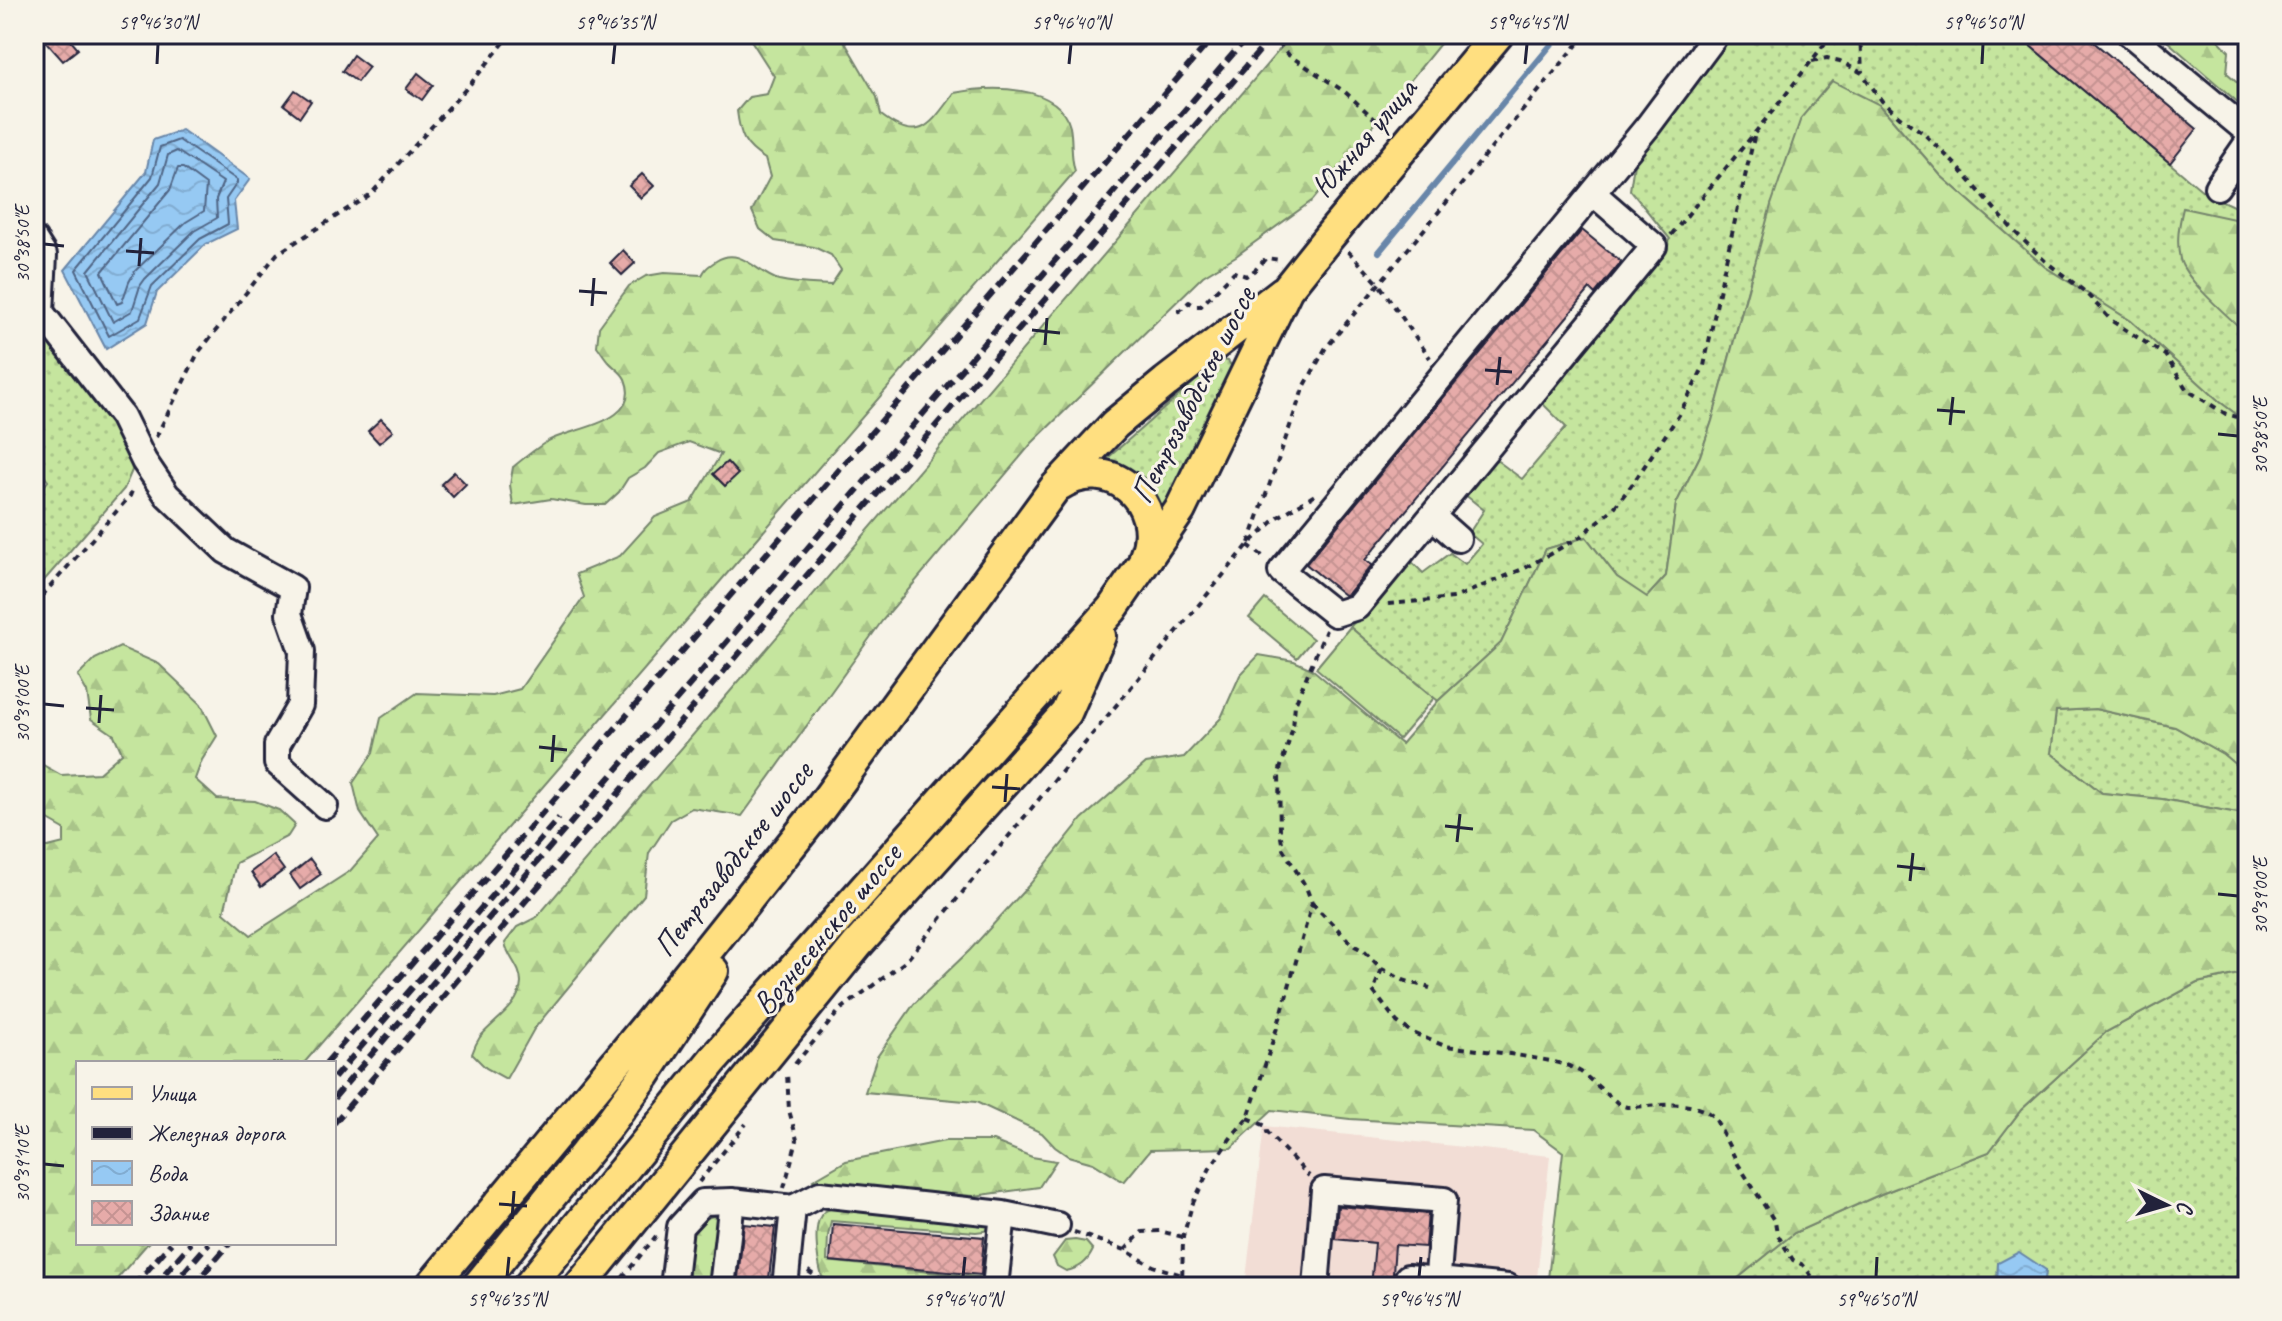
<svg xmlns="http://www.w3.org/2000/svg" width="2282" height="1321" font-family="Caveat,sans-serif">
  <style>
    .built { fill: #f2ddd5 }
    .grass { fill: url(#grass-dots); stroke: #74846c; stroke-width: 2 }
    .forest { fill: url(#forest-firs); stroke: #74846c; stroke-width: 2 }
    .park { fill: #c5e59e; stroke: #74846c; stroke-width: 2 }
    .water { fill: url(#water-waves); stroke: #6886a9; stroke-width: 2 }
    .lines { fill: none; stroke-linecap: round; stroke-linejoin: round }
    .shore { stroke: #506585; stroke-width: 2 }
    .stream { stroke: #6886a9; stroke-width: 6 }
    .building { fill: url(#building-cross-hatch); stroke: #22223b; stroke-width: 2 }
    .minor-casing { stroke: #22223b; stroke-width: 30 }
    .major-casing { stroke: #22223b; stroke-width: 36 }
    .path { stroke: #22223b; stroke-width: 4; stroke-dasharray: 6 6; stroke-linecap: butt }
    .minor { stroke: #f7f3e8; stroke-width: 24 }
    .major { stroke: #ffdf80; stroke-width: 30 }
    .rail { stroke: #22223b; stroke-width: 6; stroke-dasharray: 12 6; stroke-linecap: butt }
    .ticks { fill: none; stroke: #22223b; stroke-width: 3 }
    .labels { text-anchor: middle; dominant-baseline: central; stroke-width: 6; stroke-linejoin: round; paint-order: stroke }
    .street-label { font-size: 32px; fill: #22223b; stroke: #f7f3e8 }
    .neatline { fill: none; stroke: #22223b; stroke-width: 3 }
    .ticks-label { font-size: 20px; text-anchor: middle; fill: #22223b }
  </style>
  <defs>
    <pattern id="grass-dots" width="8" height="8" patternUnits="userSpaceOnUse" patternTransform="scale(2)"><rect width="8" height="8" fill="#c5e59e"/><path d="M2 2h.1M6 6h.1" fill="none" stroke="#a9c489" stroke-width="1.8" stroke-linecap="round"/></pattern>
    <pattern id="forest-firs" width="22" height="20" patternUnits="userSpaceOnUse" patternTransform="scale(2)"><rect width="22" height="20" fill="#c5e59e"/><path d="M5 1l3.5 6h-7zM16 11l3.5 6h-7z" fill="#a9c489"/></pattern>
    <pattern id="water-waves" width="16" height="10" patternUnits="userSpaceOnUse" patternTransform="scale(2)"><rect width="16" height="10" fill="#96c9f3"/><path d="M0 5q4-4 8 0t8 0" fill="none" stroke="#81acd1"/></pattern>
    <pattern id="building-cross-hatch" width="8" height="8" patternUnits="userSpaceOnUse" patternTransform="scale(2)"><rect width="8" height="8" fill="#e6aba9"/><path d="M0 0l8 8M0 8l8-8" fill="none" stroke="#c59392"/></pattern>
  </defs>
  <rect width="100%" height="100%" fill="#f7f3e8"/>
  <filter id="ink" filterUnits="userSpaceOnUse"><feTurbulence type="fractalNoise" baseFrequency=".0125" numOctaves="2"/><feDisplacementMap in="SourceGraphic" scale="16" xChannelSelector="R" yChannelSelector="G"/><feConvolveMatrix kernelMatrix="1 2 1 2 8 2 1 2 1" color-interpolation-filters="sRGB"/></filter>
  <g filter="url(#ink)">
    <path class="built" d="M1264,1126L1550,1156L1536,1287H1245Z"/>
    <path class="grass" d="M1724,34H2017L2205,193L2248,213V423L2220,402L2131,321L2045,267L1941,176L1880,105L1754,266L1712,421L1700,456L1676,504L1666,576L1646,598L1617,577L1586,537L1546,549L1501,643L1438,701L1350,627L1410,560L1423,573L1450,553L1465,564L1482,544L1469,533L1484,510L1464,494L1495,459L1522,479L1566,427L1540,401L1670,239L1630,190L1634,164L1721,50Z
      M34,315L118,420L136,461L124,489L34,592V500L48,481L38,468L34,469Z
      M1222,360L1228,361L1233,368L1163,514L1101,464L1218,361Z
      M2095,709L2175,727L2223,754L2248,775V815L2162,799L2102,793L2051,753L2056,711Z
      M2248,972V1287H2044L2046,1270L1998,1263L1997,1287H1727L1794,1233L1881,1194L1989,1152L2021,1110L2106,1032L2197,983Z"/>
    <path class="forest" d="M747,34H840L877,97L881,115C920,145 930,125 954,93C989,86 1059,83 1070,127C1073,142 1070,156 1075,171L304,1063H78V1243H148L110,1287H34V846L48,847L64,843V829L34,812V760L61,775L99,773L122,753L114,735L91,719L87,692L78,676L95,659L120,647L159,664L201,704L217,736L202,760L195,779L217,799L255,801L279,810L295,825L288,836L236,863L224,912L251,935L350,871L378,839L360,812L353,783L373,753L381,718L417,693L493,696L520,689L584,597L576,574L620,556L655,517L692,502L721,454L689,442L659,453L645,468L628,478L619,492L605,505H586L551,499L513,505L510,485L513,467C524,458 536,448 548,441C574,427 643,423 625,379C622,372 614,368 608,361C604,357 601,351 597,346L599,327L629,286L646,276L664,273L702,275C706,267 709,266 716,261C741,245 757,274 779,280C796,284 814,284 831,285L841,270L831,255L814,247L775,241L760,229L752,211L770,177L765,159C744,146 740,136 737,111L749,97L767,94L774,76Z
      M1293,34H1448L1313,200L1236,256L1203,276L1032,443L882,621L742,816L692,808L671,820L649,853L644,895L534,1029L506,1079L486,1068L472,1054C474,1048 476,1043 480,1037C493,1021 520,1006 521,983C521,967 508,958 505,943L517,927L537,917Z
      M2159,34H2213L2229,51L2227,73L2248,91V111Z
      M1832,81L1880,105L1941,176L2045,267L2131,321L2220,402L2248,423V775L2223,754L2175,727L2095,709L2056,711L2051,753L2102,793L2162,799L2248,815V972L2197,983L2106,1032L2021,1110L1989,1152L1881,1194L1794,1233L1727,1287H1547L1563,1152L1533,1130L1350,1119L1272,1110L1231,1148L1150,1150L1124,1182L1093,1163L1068,1156L1055,1147L1042,1133L976,1102L865,1092L877,1057L914,1004L970,950L1030,884L1082,819L1146,763L1184,757L1221,718L1240,675L1259,655L1294,661L1312,669L1401,744L1438,701L1501,643L1546,549L1586,537L1617,577L1647,597L1666,576L1676,504L1700,456L1712,421L1771,205L1801,118Z
      M2183,208L2248,222V335C2232,320 2184,279 2180,259C2176,241 2179,225 2183,208Z
      M945,1141H993L1032,1157L1056,1161L1039,1187L974,1196L831,1187L817,1185L813,1180L846,1161Z
      M837,1207L979,1221L990,1225L992,1230L976,1232L831,1221L828,1236L827,1261L987,1278L991,1287H925L918,1282L893,1281L881,1287H844L822,1277C818,1262 811,1223 824,1212C827,1210 833,1208 837,1207Z
      M713,1216L719,1219L715,1275L710,1287H693C683,1268 690,1239 697,1221Z
      M1075,1240L1086,1242L1093,1250C1087,1263 1080,1268 1066,1271L1057,1266L1053,1257L1065,1241Z"/>
    <path class="park" d="M1265,599L1313,639L1297,658L1249,618Z
      M1350,627L1434,698L1399,739L1316,668Z"/>
    <path class="water" d="M182,130L250,179L234,201L237,229L206,244L157,292L147,323L106,349L65,270L146,172L153,140Z
      M2019,1252L2046,1270L2044,1287H1997L1998,1263Z"/>
    <g class="lines">
      <path class="shore" d="M179,140L237,180V183L226,199L228,224L200,239L152,286L140,318L109,336L76,270L152,177L160,147Z
        M177,151L223,182L216,199L217,218L194,231L145,279L140,286L132,311L113,322L88,271L160,183L168,155Z
        M178,168H183L206,185L204,211L186,222L135,271L129,282L122,302L117,304L102,272L170,190Z"/>
      <path class="stream" d="M1379,252L1560,34"/>
    </g>
    <path class="building" d="M39,34H65L78,49L63,61Z
      M2016,34H2084L2197,129L2170,163Z
      M353,55L369,67L357,82L342,71Z
      M418,73L433,85L422,100L406,89Z
      M295,90L311,101L300,117L284,105Z
      M642,174L654,186L641,198L629,186Z
      M1582,230L1621,262L1595,294L1590,289L1365,560L1372,565L1348,594L1344,595L1306,564Z
      M623,250L635,263L622,275L610,263Z
      M381,419L393,431L379,443L368,431Z
      M727,462L738,474L725,486L713,474Z
      M454,472L466,484L453,497L441,484Z
      M273,855L284,870L261,887L251,872Z
      M310,859L321,874L300,889L290,875Z
      M1338,1206L1428,1214L1425,1247L1395,1245L1392,1287H1371L1375,1243L1335,1239Z
      M744,1224L775,1227L768,1287H737Z
      M833,1224L984,1237L981,1275L830,1261Z"/>
    <g class="lines">
      <defs>
        <path id="minor" d="M2130,34L2248,132
          M2217,187L2248,142
          M1593,193L1654,246L1357,607L1335,614L1281,571L1648,126L1713,39V34
          M34,239L44,255L41,312L122,416L144,461L167,495L226,551L293,588L289,614L302,651L300,705L277,745V763L325,806
          M1432,516L1458,539
          M793,1208L820,1194L1003,1214L995,1287
          M1003,1214L1057,1225
          M1408,1277L1508,1287
          M673,1287L680,1227L703,1202L732,1201L793,1208L785,1287
          M722,1287L732,1201
          M1316,1287L1324,1190L1444,1200L1437,1287"/>
        <path id="major" d="M1059,485C1109,452 1167,502 1145,557
          M430,1287L649,1023L819,810L1054,489L1115,424L1166,382L1283,292
          M477,1287L606,1128L644,1076L713,971
          M528,1287L713,1060L1112,609L1180,510L1287,289L1327,239L1498,34
          M579,1287L857,945L1066,713L1100,636"/>
      </defs>
      <use href="#minor" class="minor-casing"/>
      <use href="#major" class="major-casing"/>
      <path class="path" d="M1270,34L1287,54L1345,92L1388,131
        M1860,34L1862,72
        M1812,61L1827,58L1840,61L1862,73L1882,101L1900,117L1922,132L1957,166L2013,230L2045,261L2084,291L2112,321L2165,355L2187,390L2226,414L2241,418L2248,423
        M1671,235L1780,102L1832,34
        M1348,251L1379,284L1430,358
        M1178,312L1189,302L1195,306H1201L1234,272L1246,276L1255,270L1266,258L1281,260
        M156,437L198,353L277,254L371,194L472,82L511,34
        M1249,543L1303,389L1325,349L1586,34
        M1248,545L1265,558
        M1388,604L1454,598L1525,568L1580,537L1613,509L1631,486L1679,415L1704,366L1723,273L1755,133
        M34,605L130,496L134,486
        M1312,903L1353,945L1364,951L1382,969L1403,980L1430,988
        M1382,969L1373,991L1397,1022L1411,1032L1430,1040L1445,1046L1510,1054L1551,1061L1569,1066L1581,1072L1620,1105L1627,1107C1657,1107 1692,1097 1715,1118L1738,1164L1775,1222L1777,1234L1793,1260L1803,1265L1820,1287
        M795,1064L840,1010L906,961L1248,545L1278,517L1315,495
        M1248,1118L1266,1126L1267,1132L1309,1176
        M699,1182L746,1124
        M784,1188L797,1140L789,1110L787,1073
        M1074,1232L1125,1250L1153,1266L1182,1275
        M1125,1250L1142,1232L1160,1231L1183,1237
        M808,1271L832,1287
        M615,1287L656,1236
        M1182,1287L1183,1237L1192,1205L1210,1168L1232,1136L1248,1118L1282,1012L1312,903L1306,887L1283,849L1280,831L1279,773L1293,728L1295,704L1326,630"/>
      <use href="#minor" class="minor"/>
      <use href="#major" class="major"/>
      <path class="rail" d="M326,1063L1216,34
        M334,1078L559,818
        M334,1098L1250,34
        M334,1123L1274,34
        M133,1287L171,1243
        M153,1287L191,1243
        M171,1287L209,1243
        M192,1287L230,1243"/>
    </g>
  </g>
  <path class="ticks" d="M157,64L158,44M613,64L615,44M1069,64L1071,44M1525,64L1527,44M1982,64L1983,44M44,244L64,246M126,251L154,253M139,266L141,238M579,291L607,293M592,306L594,278M1032,330L1060,333M1045,345L1047,318M1485,370L1512,372M1497,385L1500,357M1937,410L1965,412M1950,425L1953,397M2218,434L2238,436M44,704L64,706M86,708L114,710M99,723L101,695M539,747L567,750M552,762L554,735M992,787L1020,789M1005,802L1007,774M1445,826L1473,829M1457,842L1460,814M1897,866L1925,869M1910,881L1913,853M2218,894L2238,896M44,1164L64,1166M499,1204L527,1206M512,1219L514,1191M507,1277L509,1257M963,1277L965,1257M1419,1277L1421,1257M1876,1277L1877,1257"/>
  <g class="labels">
    <g class="street-label">
      <text transform="translate(1364 138) rotate(-50)">Южная улица</text>
      <text transform="translate(1193 395) rotate(-63)">Петрозаводское шоссе</text>
      <text transform="translate(733 859) rotate(-52)">Петрозаводское шоссе</text>
      <text transform="translate(827 929) rotate(-50)">Вознесенское шоссе</text>
    </g>
  </g>
  <rect width="2282" height="1321" fill="none" stroke="#f7f3e8" stroke-width="88"/>
  <rect x="76" y="1061" width="260" height="184" fill="#f7f3e8" stroke="#a29fa3" stroke-width="2"/>
  <rect x="92" y="1087" width="40" height="12" fill="#ffdf80" stroke="#a29fa3" stroke-width="2"/>
  <text x="148" y="1101" font-size="24" fill="#22223b">Улица</text>
  <rect x="92" y="1127" width="40" height="12" fill="#22223b" stroke="#a29fa3" stroke-width="2"/>
  <text x="148" y="1141" font-size="24" fill="#22223b">Железная дорога</text>
  <rect x="92" y="1161" width="40" height="24" fill="url(#water-waves)" stroke="#a29fa3" stroke-width="2"/>
  <text x="148" y="1181" font-size="24" fill="#22223b">Вода</text>
  <rect x="92" y="1201" width="40" height="24" fill="url(#building-cross-hatch)" stroke="#a29fa3" stroke-width="2"/>
  <text x="148" y="1221" font-size="24" fill="#22223b">Здание</text>
  <g transform="translate(2166 1205) rotate(95)" stroke="#f7f3e8" stroke-width="6" paint-order="stroke">
  <path d="M0-6L14 30L0 20L-14 30Z" fill="#22223b"/>
  <text y="-12" font-size="22" font-weight="bold" text-anchor="middle" fill="#22223b">С</text>
  </g>
  <rect x="44" y="44" width="2194" height="1233" class="neatline"/>
  <g class="ticks-label">
    <text x="158" y="29">59°46'30"N</text>
    <text x="615" y="29">59°46'35"N</text>
    <text x="1071" y="29">59°46'40"N</text>
    <text x="1527" y="29">59°46'45"N</text>
    <text x="1983" y="29">59°46'50"N</text>
    <text transform="translate(22 244) rotate(-90)" y="7">30°38'50"E</text>
    <text transform="translate(2260 436) rotate(-90)" y="7">30°38'50"E</text>
    <text transform="translate(22 704) rotate(-90)" y="7">30°39'00"E</text>
    <text transform="translate(2260 896) rotate(-90)" y="7">30°39'00"E</text>
    <text transform="translate(22 1164) rotate(-90)" y="7">30°39'10"E</text>
    <text x="507" y="1306">59°46'35"N</text>
    <text x="963" y="1306">59°46'40"N</text>
    <text x="1419" y="1306">59°46'45"N</text>
    <text x="1876" y="1306">59°46'50"N</text>
  </g>
</svg>
